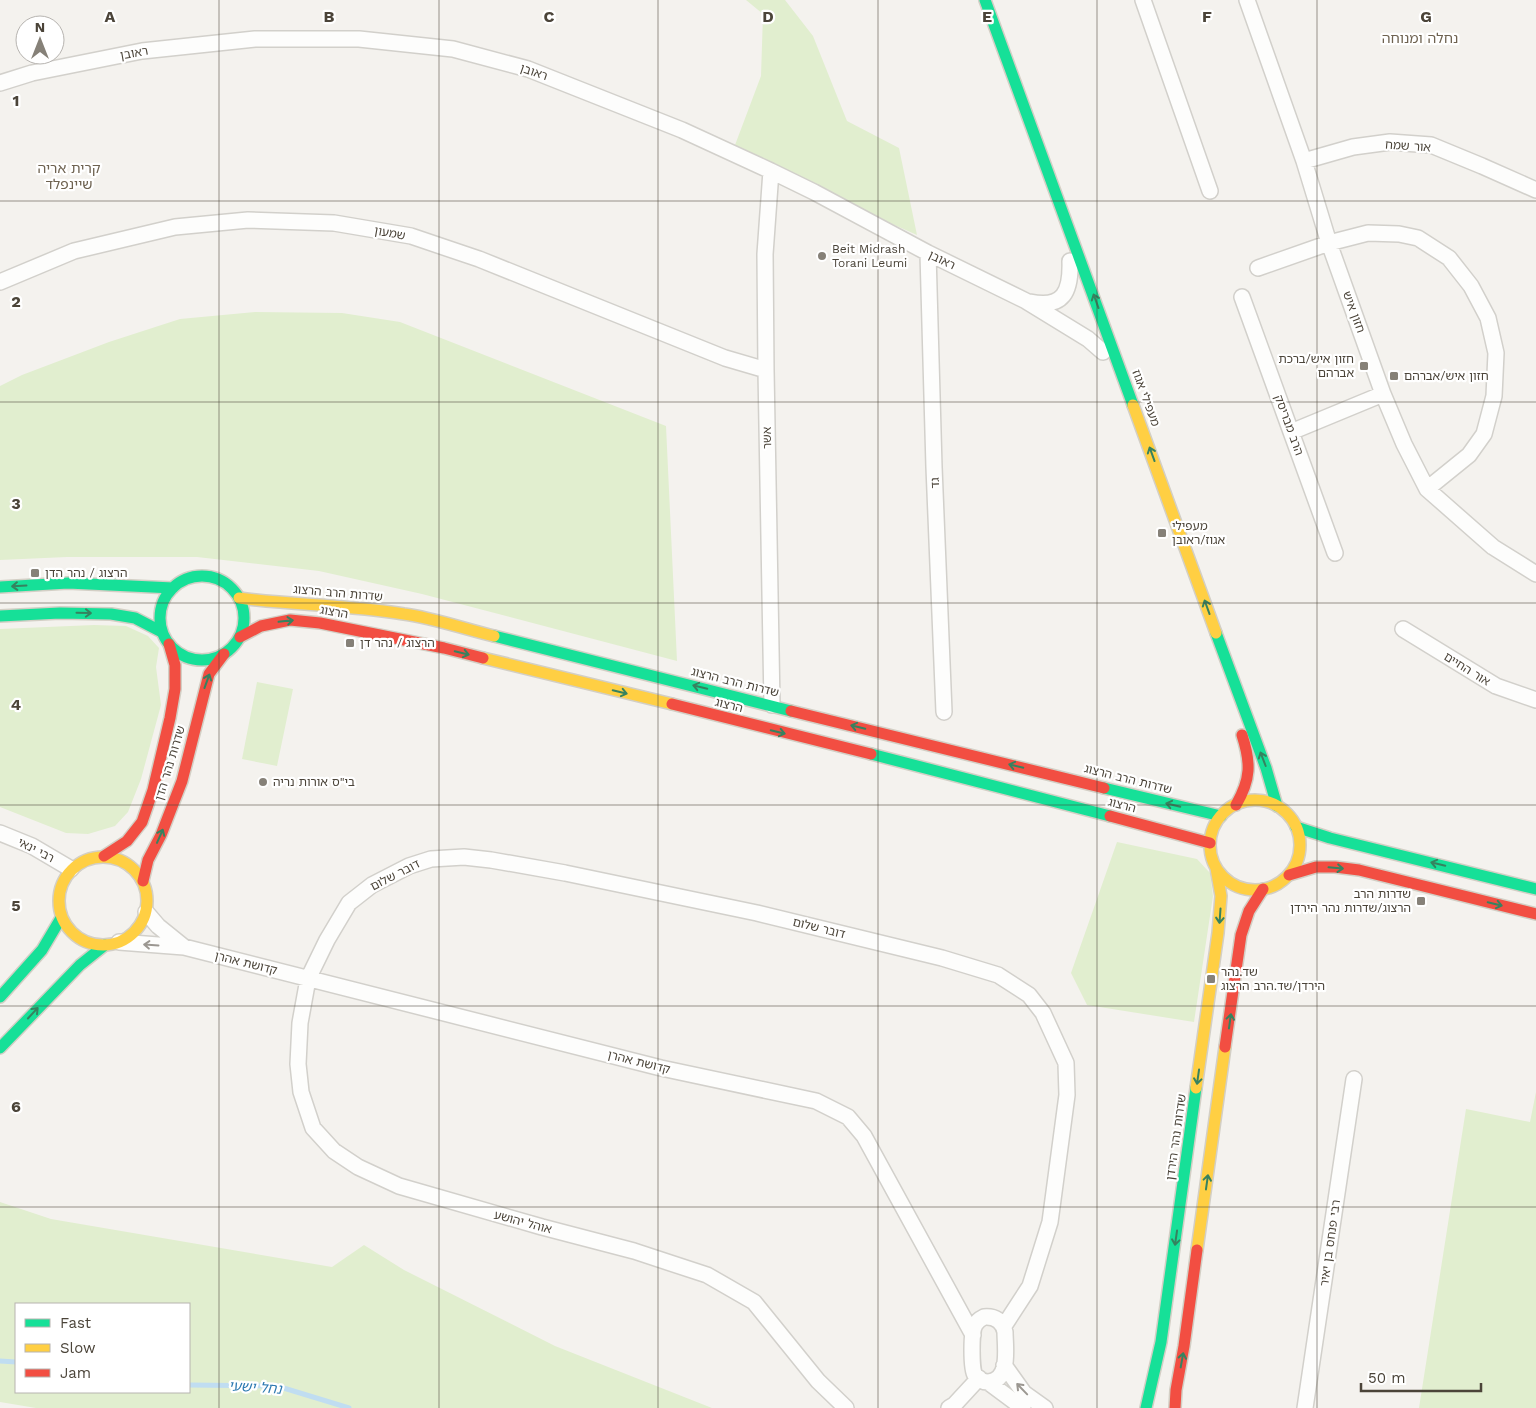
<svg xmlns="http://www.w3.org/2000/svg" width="1536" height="1408" font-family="'Work Sans','Noto Sans Hebrew',sans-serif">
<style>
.green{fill:#e1eecf;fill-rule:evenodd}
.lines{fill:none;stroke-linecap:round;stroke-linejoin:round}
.stream{stroke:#c0ddf1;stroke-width:5}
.street-casing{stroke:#d2d0cb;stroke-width:18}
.fast-casing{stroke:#d3cfc5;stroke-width:14}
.slow-casing{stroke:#d3cfc5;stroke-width:14}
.jam-casing{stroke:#d3cfc5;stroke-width:14}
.street{stroke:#fdfdfc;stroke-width:15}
.fast{stroke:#16e098;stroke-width:11}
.slow{stroke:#ffcf43;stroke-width:11}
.jam{stroke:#f24e42;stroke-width:11}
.oneway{stroke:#36825f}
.oneway2{stroke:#9b9791}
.grid{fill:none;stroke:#4b4439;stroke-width:1;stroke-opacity:0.55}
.poi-dot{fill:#868178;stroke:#fff;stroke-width:2}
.labels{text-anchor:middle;stroke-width:4.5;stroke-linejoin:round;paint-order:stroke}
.street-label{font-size:12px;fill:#4b4439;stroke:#fff}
.poi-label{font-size:12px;fill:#4b4439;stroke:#fff;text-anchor:start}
.neighbourhood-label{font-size:14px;fill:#6e6250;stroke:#fff}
.water-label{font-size:14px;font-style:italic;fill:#2e7ab2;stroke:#fff}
.grid-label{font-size:16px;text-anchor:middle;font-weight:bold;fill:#4b4439;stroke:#fff;stroke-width:4.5;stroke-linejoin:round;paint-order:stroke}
</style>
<rect width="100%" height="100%" fill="#f4f2ee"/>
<path class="green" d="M746,0H785L813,36L847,121L899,148L917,235L732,153L761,76L763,14Z
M255,312L342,313L400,322L666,426L677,661L422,594L319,571L197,557H67L0,560V386L22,375L109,342L180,319Z
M94,625L126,626L148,636L159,648L156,667L161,705L141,779L128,812L115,826L88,834L66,833L0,807V629Z
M257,682L293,689L277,766L242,759Z
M1117,842L1197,859L1210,873L1213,896L1194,1022L1087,1005L1071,973Z
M1536,1092V1408H1419L1466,1109L1530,1122Z
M0,1202L51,1219L332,1267L364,1245L404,1270L555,1346L712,1408H36L0,1402ZM16,1304H189V1392H16Z"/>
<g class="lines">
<path class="stream" d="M0,1361L16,1362
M189,1385L277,1386L349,1408"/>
<defs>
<path id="street" d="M1143,0L1210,191
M1247,0L1304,161L1329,243L1383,394L1404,444L1427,489L1493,547L1536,574
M0,83L32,73L142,51L255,39H359L453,49L528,69L682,130L771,171L814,192L928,253L1026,301L1088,339L1103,352
M1304,161L1353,147L1390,142L1431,145L1482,166L1536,190
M771,171L765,254L766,370L772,705
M928,253L934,467L944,712
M1258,268L1329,243L1368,233L1399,234L1418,238L1449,258L1471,286L1488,318L1496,353L1494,396L1484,434L1469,455L1427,489
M0,282L74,251L175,227L248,220L334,223L411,236L479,259L725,358L766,370
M1242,297L1335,553
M1030,302C1064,309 1071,291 1070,261
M1291,432L1383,394
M1403,629L1496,686L1536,700
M0,833L32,846L71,869
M146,912L158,926L184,947
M119,942L184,947L661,1068L816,1101L848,1117L864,1136L973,1335
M984,1317C995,1316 1003,1321 1005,1332C1005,1347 1011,1381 988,1382C983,1382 978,1379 975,1375C971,1369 971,1331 975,1325C977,1321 980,1319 984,1317Z
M1004,1365L1024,1393L1045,1408
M988,1382L1023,1408
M846,1408L818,1381L754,1302L707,1275L634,1251L542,1227L399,1186L358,1167L334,1151L313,1128L301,1092L298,1064L300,1023L308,979L327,940L349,903L372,885L409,866L431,859L464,857L491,860L565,873L757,913L942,958L998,975L1029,995L1043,1013L1066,1063L1067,1095L1050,1222L1030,1286L1004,1326
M949,1408L954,1405L979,1378
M1305,1408L1354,1079"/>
<path id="fast" d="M985,0L1133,405
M160 618a42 42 0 1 1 84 0a42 42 0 1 1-84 0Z
M0,587L68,583L173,588
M0,616L60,613L111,614L135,618L162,632
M1216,633L1266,768L1277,806
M494,636L791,711
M871,754L1110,816
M1104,788L1221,816
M1296,827L1330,838L1536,889
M0,997L42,950L61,918
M0,1048L80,965L105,945
M1146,1408L1161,1342L1196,1088"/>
<path id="slow" d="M1133,405L1216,633
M239,598C294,605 349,605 404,614C434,618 464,629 494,636
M483,658L672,704
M1210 845a45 45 0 1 1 90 0a45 45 0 1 1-90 0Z
M59 901a44 44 0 1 1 88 0a44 44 0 1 1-88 0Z
M1196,1088L1218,933L1221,896L1216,868
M1197,1250L1225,1047"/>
<path id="jam" d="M240,637L261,626L290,620L320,623L444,648L483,658
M672,704L871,754
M791,711L1104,788
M1236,805C1251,779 1251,763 1242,735
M1110,816L1210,843
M104,856L127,841L142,822L153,790L170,718L175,689V665L169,644
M1289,875L1316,867H1335L1359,870L1536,914
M143,881L148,860L161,835L182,781L209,674L224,654
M1225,1047L1241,935L1249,911L1263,889
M1175,1408L1176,1390L1184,1346L1197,1250"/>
</defs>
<use href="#street" class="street-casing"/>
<use href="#fast" class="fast-casing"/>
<use href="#slow" class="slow-casing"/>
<use href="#jam" class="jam-casing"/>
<use href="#street" class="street"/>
<use href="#fast" class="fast"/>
<use href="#slow" class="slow"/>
<use href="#jam" class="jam"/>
</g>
<defs><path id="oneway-shaft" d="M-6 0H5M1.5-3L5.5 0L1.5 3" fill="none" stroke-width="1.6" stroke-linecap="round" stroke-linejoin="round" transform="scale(1.25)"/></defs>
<g class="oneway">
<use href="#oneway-shaft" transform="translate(1096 301) rotate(-110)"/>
<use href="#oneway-shaft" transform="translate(1152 454) rotate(-110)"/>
<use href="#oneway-shaft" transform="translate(19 586) rotate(177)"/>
<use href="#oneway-shaft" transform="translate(1207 607) rotate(-110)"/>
<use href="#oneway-shaft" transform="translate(84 613) rotate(1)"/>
<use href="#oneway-shaft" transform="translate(286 621) rotate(-6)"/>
<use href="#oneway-shaft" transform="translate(462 653) rotate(14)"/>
<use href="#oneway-shaft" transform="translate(207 681) rotate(-70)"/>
<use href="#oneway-shaft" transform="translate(700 687) rotate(-166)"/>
<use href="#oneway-shaft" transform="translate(620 692) rotate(14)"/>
<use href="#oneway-shaft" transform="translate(858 727) rotate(-166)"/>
<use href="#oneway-shaft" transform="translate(778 732) rotate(14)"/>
<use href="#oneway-shaft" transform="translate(1263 759) rotate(-111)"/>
<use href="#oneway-shaft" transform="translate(1016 766) rotate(-166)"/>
<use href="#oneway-shaft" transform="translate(1173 805) rotate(-166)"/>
<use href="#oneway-shaft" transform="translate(160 836) rotate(-66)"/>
<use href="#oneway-shaft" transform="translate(1438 864) rotate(-166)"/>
<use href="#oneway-shaft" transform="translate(1336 868) rotate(5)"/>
<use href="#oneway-shaft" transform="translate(1495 904) rotate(14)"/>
<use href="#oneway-shaft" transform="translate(1220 916) rotate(94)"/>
<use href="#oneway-shaft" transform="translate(33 1013) rotate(-47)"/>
<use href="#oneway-shaft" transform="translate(1230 1021) rotate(-82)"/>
<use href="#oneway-shaft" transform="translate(1198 1077) rotate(98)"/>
<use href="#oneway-shaft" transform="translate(1207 1182) rotate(-82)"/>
<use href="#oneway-shaft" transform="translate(1176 1238) rotate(98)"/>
<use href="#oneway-shaft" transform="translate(1182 1360) rotate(-80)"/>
</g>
<g class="oneway2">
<use href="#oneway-shaft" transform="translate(151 945) rotate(-176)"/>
<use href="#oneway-shaft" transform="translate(1022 1389) rotate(-134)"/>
</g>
<path class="grid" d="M219,0V1408M439,0V1408M658,0V1408M878,0V1408M1097,0V1408M1317,0V1408M0,201H1536M0,402H1536M0,603H1536M0,805H1536M0,1006H1536M0,1207H1536"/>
<g class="poi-dot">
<circle cx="822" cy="256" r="5"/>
<rect x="1359" y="361" width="10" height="10" rx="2.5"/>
<rect x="1389" y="371" width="10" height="10" rx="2.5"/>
<rect x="1157" y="528" width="10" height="10" rx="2.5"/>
<rect x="30" y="568" width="10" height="10" rx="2.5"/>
<rect x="345" y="638" width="10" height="10" rx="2.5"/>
<circle cx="263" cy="782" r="5"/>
<rect x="1416" y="896" width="10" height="10" rx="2.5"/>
<rect x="1206" y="974" width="10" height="10" rx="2.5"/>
</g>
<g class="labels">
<g class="street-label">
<text transform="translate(134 53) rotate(-10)" y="4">ראובן</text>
<text transform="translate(534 72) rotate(19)" y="4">ראובן</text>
<text transform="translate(1408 146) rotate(4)" y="4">אור שמח</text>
<text transform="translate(390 233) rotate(10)" y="4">שמעון</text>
<text transform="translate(942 260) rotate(26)" y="4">ראובן</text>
<text transform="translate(1354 312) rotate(70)" y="4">חזון איש</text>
<text transform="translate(1146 398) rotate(70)" y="4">מעפילי אגוז</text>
<text transform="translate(1289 425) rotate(70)" y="4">הרב מבריסק</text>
<text transform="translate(767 438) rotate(-91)" y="4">אשר</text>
<text transform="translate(935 483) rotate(-93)" y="4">גד</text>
<text transform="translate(338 593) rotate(5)" y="4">שדרות הרב הרצוג</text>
<text transform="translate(334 612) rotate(10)" y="4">הרצוג</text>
<text transform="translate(1467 669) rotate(32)" y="4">אור החיים</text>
<text transform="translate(735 682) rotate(14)" y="4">שדרות הרב הרצוג</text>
<text transform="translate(729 705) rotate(14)" y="4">הרצוג</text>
<text transform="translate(170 763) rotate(-73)" y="4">שדרות נהר הדן</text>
<text transform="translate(1128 779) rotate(14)" y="4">שדרות הרב הרצוג</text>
<text transform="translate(1122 805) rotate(15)" y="4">הרצוג</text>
<text transform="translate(36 850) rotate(27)" y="4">רבי ינאי</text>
<text transform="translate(395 875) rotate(-27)" y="4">דובר שלום</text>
<text transform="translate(819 928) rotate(14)" y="4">דובר שלום</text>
<text transform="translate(246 963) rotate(14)" y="4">קדושת אהרן</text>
<text transform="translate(639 1062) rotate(14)" y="4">קדושת אהרן</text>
<text transform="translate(1176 1137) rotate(-82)" y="4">שדרות נהר הירדן</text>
<text transform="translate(523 1222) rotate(15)" y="4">אוהל יהושע</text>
<text transform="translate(1330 1243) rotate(-82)" y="4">רבי פנחס בן יאיר</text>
</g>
<g class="poi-label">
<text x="832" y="253">Beit Midrash<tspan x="832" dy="14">Torani Leumi</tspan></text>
<text x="1354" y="363" text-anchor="end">חזון איש/ברכת<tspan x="1354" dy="14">אברהם</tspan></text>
<text x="1404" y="380">חזון איש/אברהם</text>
<text x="1172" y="530">מעפילי<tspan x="1172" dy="14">אגוז/ראובן</tspan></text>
<text x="45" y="577">הרצוג / נהר הדן</text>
<text x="360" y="647">הרצוג / נהר דן</text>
<text x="273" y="786">בי"ס אורות נריה</text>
<text x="1411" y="898" text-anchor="end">שדרות הרב<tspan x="1411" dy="14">הרצוג/שדרות נהר הירדן</tspan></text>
<text x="1221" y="976">שד.נהר<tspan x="1221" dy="14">הירדן/שד.הרב הרצוג</tspan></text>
</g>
<g class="neighbourhood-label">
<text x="1420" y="43">נחלה ומנוחה</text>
<text x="69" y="173">קרית אריה<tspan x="69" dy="16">שיינפלד</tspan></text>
</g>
<g class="water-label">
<text transform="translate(255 1387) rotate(4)" y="5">נחל ישעי</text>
</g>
</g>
<g class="grid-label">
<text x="110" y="22">A</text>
<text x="329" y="22">B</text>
<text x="549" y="22">C</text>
<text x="768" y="22">D</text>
<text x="987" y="22">E</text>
<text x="1207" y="22">F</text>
<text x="1426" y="22">G</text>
<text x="16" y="106">1</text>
<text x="16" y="307">2</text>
<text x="16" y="509">3</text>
<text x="16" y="710">4</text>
<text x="16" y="911">5</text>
<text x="16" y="1112">6</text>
</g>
<rect x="15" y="1303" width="175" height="90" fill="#ffffff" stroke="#b7b4b0"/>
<rect x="25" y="1319" width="25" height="8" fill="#16e098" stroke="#b7b4b0"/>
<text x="60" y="1328" font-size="15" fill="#4b4439">Fast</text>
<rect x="25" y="1344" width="25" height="8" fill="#ffcf43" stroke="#b7b4b0"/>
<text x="60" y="1353" font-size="15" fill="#4b4439">Slow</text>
<rect x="25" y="1369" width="25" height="8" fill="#f24e42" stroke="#b7b4b0"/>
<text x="60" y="1378" font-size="15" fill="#4b4439">Jam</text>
<g transform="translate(40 40)"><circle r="24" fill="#ffffff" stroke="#b7b4b0"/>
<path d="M0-4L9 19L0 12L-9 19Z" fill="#868178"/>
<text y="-8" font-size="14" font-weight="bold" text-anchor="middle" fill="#4b4439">N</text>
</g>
<path d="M1361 1383v8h120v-8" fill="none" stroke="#4b4439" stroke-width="2.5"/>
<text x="1368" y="1383" font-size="15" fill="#4b4439" stroke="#ffffff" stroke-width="4" paint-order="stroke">50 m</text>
</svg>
